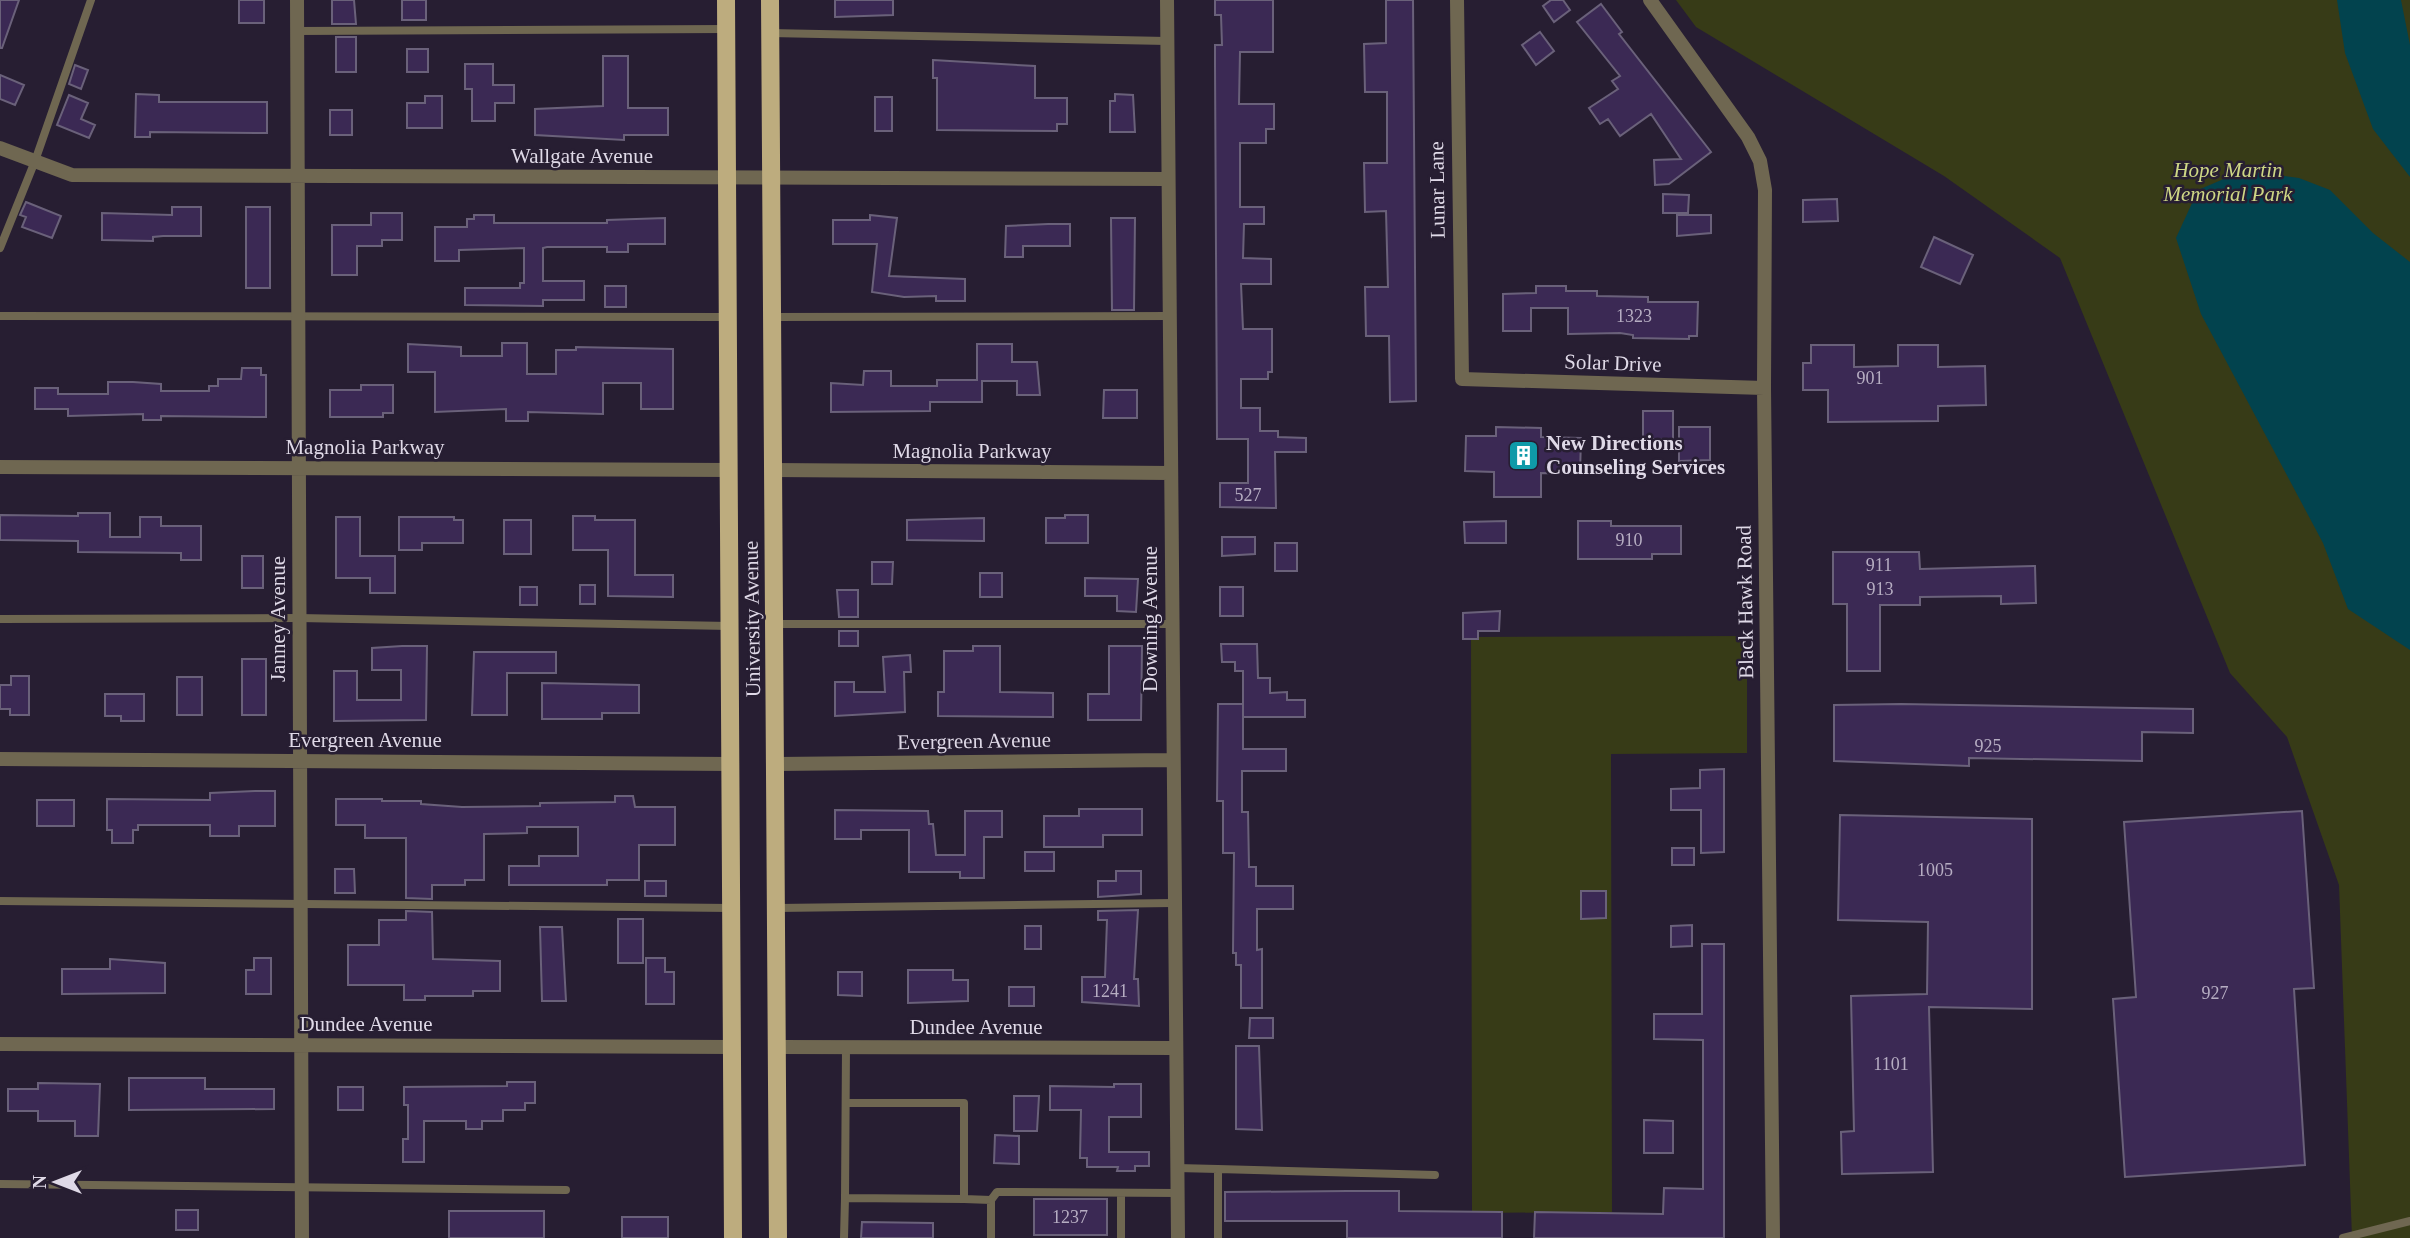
<svg xmlns="http://www.w3.org/2000/svg" width="2410" height="1238" font-family="Georgia,serif">
<style>
.green{fill:#373b17}
.water{fill:#02434e}
.building{fill:#3b2954;stroke:#6a617a;stroke-width:2}
.lines{fill:none;stroke-linecap:round;stroke-linejoin:round}
.lane{stroke:#6f6751;stroke-width:8}
.street{stroke:#6f6751;stroke-width:14}
.primary{stroke:#bdac7e;stroke-width:18}
.labels{text-anchor:middle;stroke-width:5;stroke-linejoin:round;paint-order:stroke}
.number-label{font-size:18px;fill:#b6adc2}
.street-label{font-size:21px;fill:#dfd9e7;stroke:#271e32}
.park-label{font-size:21px;font-style:italic;fill:#ced785;stroke:#271e32}
.poi-label{font-size:21px;font-weight:bold;fill:#dfd9e7;stroke:#271e32;text-anchor:start}
</style>
<rect width="100%" height="100%" fill="#271e32"/>
<path class="green" d="M1676,0H2410V1238H2352L2339,885L2287,737L2230,673L2060,258L1944,176L1696,27Z
M1747,636V753L1611,754L1612,1212L1472,1213L1471,637Z"/>
<path class="water" d="M2337,0H2401L2410,45V177L2373,129L2345,53Z
M2253,172L2299,178L2330,190L2373,233L2410,262V650L2348,609L2323,543L2201,314L2176,238L2198,190L2226,178Z"/>
<path class="building" d="M0,0H19L2,48H0Z
M239,0H264V23H239Z
M332,0H354L356,24H332Z
M402,0H426V20H402Z
M835,0H893V15L835,17Z
M1215,0H1273V52H1240L1239,104H1274V129H1266V143H1240V207H1264V224H1244L1243,258L1271,259V284H1241L1243,329H1272V372H1268V379H1241V408H1260V431H1278V437L1306,438V452H1275L1276,508L1220,507V483H1248V439H1217L1215,64V45H1222L1221,15H1215Z
M1386,0H1413L1416,401L1390,402L1389,336H1366L1365,287H1388L1386,211L1365,212L1364,163H1387V92H1365L1364,44L1386,43Z
M1551,0H1563L1570,10L1554,22L1543,6Z
M1601,4L1622,32L1619,34L1711,152L1669,184L1655,185L1654,160L1681,159L1651,114L1620,136L1608,119L1600,124L1589,108L1618,89L1612,81L1620,76L1577,22Z
M1540,32L1554,51L1536,65L1522,45Z
M336,37H356V72H336Z
M407,49H428V72H407Z
M603,56H628V108H668V135H624V140L535,135V109L603,106Z
M933,60L1035,66V98H1067V124H1057V131L937,130V78H933Z
M465,64H493V85H514V103H495V121H472V89H465Z
M75,65L88,70L81,89L69,84Z
M0,75L24,85L15,105L0,99Z
M136,94L159,95V102H267V133L150,132V137H135Z
M1115,94L1133,95L1135,132H1110V101H1115Z
M69,95L88,103L81,119L95,125L89,138L57,125Z
M425,96H442V128H407V103H425Z
M875,97H892V131H875Z
M330,110H352V135H330Z
M1663,194L1689,195L1688,213H1663Z
M1837,199L1838,221L1803,222V200Z
M26,202L61,216L52,238L22,227L26,217L20,215Z
M172,207H201V236H163L153,237V241L102,240V213L172,215Z
M246,207H270V288H246Z
M371,213H402V240H382V246H357V275H332V225H371Z
M474,215H494V223H607V220L665,218V244H628V252H607V247H547L543,248V281H584V300H543V306L465,305V288H520V283H524V248L459,250V261H435V227H467V219H474Z
M870,215L897,218L889,276L965,279V301H936V296L904,297L872,292L877,244H833V220H870Z
M1677,215H1711V233L1677,236Z
M1111,218H1135L1134,310H1112Z
M1048,224H1070V246H1023V257H1005L1006,226Z
M1934,237L1973,255L1960,284L1921,267Z
M605,286H626V307H605Z
M1536,286H1566V291H1597V296L1648,297V302H1698L1697,336H1689V339L1633,338V335L1620,333L1568,334V308H1531V331H1503V294L1536,293Z
M502,343H527V374H556V350H576V347L673,349V409H641V383H603V414L528,412V421H506V409L435,412V372H408V344L461,347V356H502Z
M977,344H1012V362H1037L1040,395H1017V381H982V402H930V411L831,412V383L863,385L864,371H891V386H937V380H977Z
M1811,345H1854V367L1898,366V345H1938V367L1985,366L1986,405L1938,406V421L1828,422V390H1803V363H1811Z
M242,368H261V375H266V417L161,416V420H143V414L68,416V409H35V388H58V394H108V382H133L161,384V391H209V386H218V379H241Z
M361,385H393V413H383V417H330V390H361Z
M1104,390H1137V418H1103Z
M1643,411H1673V439H1643Z
M1496,427L1541,428V437L1581,438L1580,474L1541,473V497H1494V472L1465,471L1466,436H1496Z
M1679,427H1710V460L1679,461Z
M78,513H110V537H140V517H161V526H201V560H181V553L78,552V541L0,540V515L78,516Z
M1065,515H1088V543H1046V518H1065Z
M573,516H595V520H635V575H673V597L608,596V550H573Z
M336,517H360V556H395V593H370V578H336Z
M399,517H454V520H463V543H422V550H399Z
M984,518V541L907,540V520Z
M504,520H531V554H504Z
M1506,521V543H1465L1464,522Z
M1578,521H1611V526H1681V554H1652V559H1578Z
M1222,537H1255V554L1222,556Z
M1275,543H1297V571H1275Z
M1833,552H1919L1920,569L2035,566L2036,603L2001,604V596L1920,597V605H1880V671H1847V604H1833Z
M242,556H263V588H242Z
M872,562H893L892,584H872Z
M980,573H1002V597H980Z
M1085,578L1138,579L1136,612L1117,611V596H1085Z
M580,585H595V604H580Z
M520,587H537V605H520Z
M1220,587H1243V616H1220Z
M837,590H858V617H839Z
M1500,611L1499,631H1478V639H1463V613Z
M839,631H858V646H839Z
M1221,644H1257L1258,678H1270V693L1287,692V700H1305V717H1243V671H1235V662H1222Z
M402,646H427L426,720L334,721V671H357V700H401V670H372V648Z
M973,646H1000V692L1053,693V717L938,716V692H944V651H973Z
M1109,646H1142L1141,720H1088V694H1109Z
M474,652H556V673H507V715H472Z
M910,655L911,672H904L905,712L835,716V682H854V692H885L883,657Z
M242,659H266V715H242Z
M11,676H29V715H10V709H0V685H11Z
M177,677H202V715H177Z
M542,683L639,685V713H602V719H542Z
M105,694H144V721H121V716H105Z
M1218,704H1243V749H1286V771H1242V812H1248L1249,867H1256V886H1293V909H1257V950L1262,949V1008H1241V965H1236V953H1233L1234,853H1223V801H1217Z
M1901,704L2193,709V733L2142,732V761L1969,758V766L1834,761V705Z
M1724,769V852L1701,853V810H1671V789L1700,788V770Z
M255,791H275V826H239V836H210V825H138V830H133V843H112V830H107V799L210,800V793Z
M615,796H633L635,807H675V845H639V880H607V885H509V866H539V856H578V827H527V833L484,834V880H465V885H432V899L406,898V838H365V825H336V799H382V801H421V804L462,807L540,806V803L615,802Z
M37,800H74V826H37Z
M1079,809H1142V835H1103V847H1044V816H1079Z
M835,810L928,811L929,824H933L936,855H965V811H1002V837H984V878H960V872H909V830H861V839H835Z
M2302,811L2314,988L2294,989L2305,1165L2125,1177L2113,999L2136,997L2124,822Z
M1840,815L2032,819V1009L1929,1007L1933,1172L1842,1174L1841,1132L1854,1131L1851,996L1927,994L1928,922L1838,920Z
M1672,848H1694V865H1672Z
M1025,852H1054V871H1025Z
M335,869H354L355,893H335Z
M1116,871H1141V894L1098,897V881H1116Z
M645,881H666V896H645Z
M1581,891H1606V918L1581,919Z
M1138,910L1134,979H1138L1139,1006L1082,1002V977H1105L1107,920H1098V911Z
M406,911L432,912L433,959L500,961V991H473V996H425V1000H404V985H348V945H379V920H406Z
M618,919H643V963H618Z
M1692,925V946L1671,947V926Z
M1025,926H1041V949H1025Z
M540,927H562L566,1001H542Z
M1702,944H1724V1238H1534L1535,1212L1663,1214L1664,1188L1703,1189V1040L1654,1039V1014H1702Z
M254,958H271V994H246V970H254Z
M646,958H665V972H674V1004H646Z
M110,959L165,963V993L62,994V969H110Z
M908,970H953V980H968V1001L908,1003Z
M838,972H862V996L838,995Z
M1009,987H1034V1006H1009Z
M1250,1018H1273V1038H1249Z
M1236,1046H1259L1262,1130L1236,1129Z
M129,1078H205V1089H274V1109L129,1110Z
M507,1082H535V1103H525V1110H503V1121H482V1129H466V1121H424V1162H403V1139H408V1105H404V1087L507,1086Z
M38,1083L100,1084L98,1136H75V1121H38V1111H8V1089H38Z
M1114,1084H1141V1117H1109V1152H1149V1166H1135V1171H1117L1118,1167H1087V1158H1080L1081,1110H1050V1086L1114,1087Z
M338,1087H363V1110H338Z
M1014,1096H1039L1037,1131H1014Z
M1644,1120L1673,1121V1153H1644Z
M995,1135L1019,1136V1164L994,1163Z
M1348,1191H1399V1211L1502,1212V1238H1347V1221H1225V1192Z
M1034,1199H1107V1235H1034Z
M176,1210H198V1230H176Z
M449,1211H544V1238H449Z
M622,1217H668V1238H622Z
M862,1222L933,1223V1238H861Z"/>
<g class="lines">
<path class="lane" d="M297,31L726,29
M770,33L1167,41
M0,248L35,161L91,0
M0,316L728,317
M771,317L1169,316
M0,619L299,618L730,626
M775,624H1171
M0,901L731,908
M777,908L1173,903
M846,1103H964V1199L845,1198L846,1047
M1177,1168L1218,1169V1238
M1218,1169L1435,1175
M0,1184L566,1190
M1121,1193V1238
M964,1199L991,1200
M844,1238L845,1198
M991,1238V1200L997,1192L1177,1193
M2343,1238L2410,1221"/>
<path class="street" d="M297,0L302,1238
M1167,0L1178,1238
M1457,0L1462,379L1764,388
M1650,0L1748,137L1760,161L1765,190L1764,388L1773,1238
M0,148L72,175L1168,179
M0,467L729,470
M773,470L1170,473
M0,759L731,764
M777,764L1172,760
M0,1044L732,1047
M776,1047L1175,1048"/>
<path class="primary" d="M726,0L733,1238
M770,0L778,1238"/>
</g>
<defs>
<symbol id="building-square" viewBox="-11 -11 22 22"><rect x="-9" y="-9" width="18" height="18" rx="4" fill="#0f9aa8" stroke="#271e32"/><path d="M-4-6H4V6H1V3H-1V6H-4ZM-2.5-4.3h1.7v1.8h-1.7ZM.8-4.3h1.7v1.8H.8ZM-2.5-1h1.7V.8h-1.7ZM.8-1h1.7V.8H.8Z" fill="#fff"/></symbol>
</defs>
<g fill-rule="evenodd">
<use href="#building-square" x="1506" y="438" width="35" height="35"/>
</g>
<g class="labels">
<g class="number-label">
<text x="1634" y="322">1323</text>
<text x="1870" y="384">901</text>
<text x="1248" y="501">527</text>
<text x="1629" y="546">910</text>
<text x="1879" y="571">911</text>
<text x="1880" y="595">913</text>
<text x="1988" y="752">925</text>
<text x="1935" y="876">1005</text>
<text x="1110" y="997">1241</text>
<text x="2215" y="999">927</text>
<text x="1891" y="1070">1101</text>
<text x="1070" y="1223">1237</text>
</g>
<g class="street-label">
<text x="582" y="163">Wallgate Avenue</text>
<text transform="translate(1437 190) rotate(-91)" y="7">Lunar Lane</text>
<text transform="translate(1613 363) rotate(2)" y="7">Solar Drive</text>
<text x="365" y="454">Magnolia Parkway</text>
<text x="972" y="458">Magnolia Parkway</text>
<text transform="translate(1745 602) rotate(-91)" y="7">Black Hawk Road</text>
<text transform="translate(278 619) rotate(-90)" y="7">Janney Avenue</text>
<text transform="translate(752 619) rotate(-91)" y="7">University Avenue</text>
<text transform="translate(1150 619) rotate(-90)" y="7">Downing Avenue</text>
<text x="365" y="747">Evergreen Avenue</text>
<text transform="translate(974 741) rotate(-1)" y="7">Evergreen Avenue</text>
<text x="366" y="1031">Dundee Avenue</text>
<text x="976" y="1034">Dundee Avenue</text>
</g>
<g class="park-label">
<text x="2228" y="177">Hope Martin<tspan x="2228" dy="24">Memorial Park</tspan></text>
</g>
<g class="poi-label">
<text x="1546" y="450">New Directions<tspan x="1546" dy="24">Counseling Services</tspan></text>
</g>
</g>
<g transform="translate(56 1182) rotate(270)" stroke="#271e32" stroke-width="5" paint-order="stroke">
<path d="M0-5L12 26L0 18L-12 26Z" fill="#dfd9e7"/>
<text y="-10" font-size="19" font-weight="bold" text-anchor="middle" fill="#dfd9e7">N</text>
</g>
</svg>
